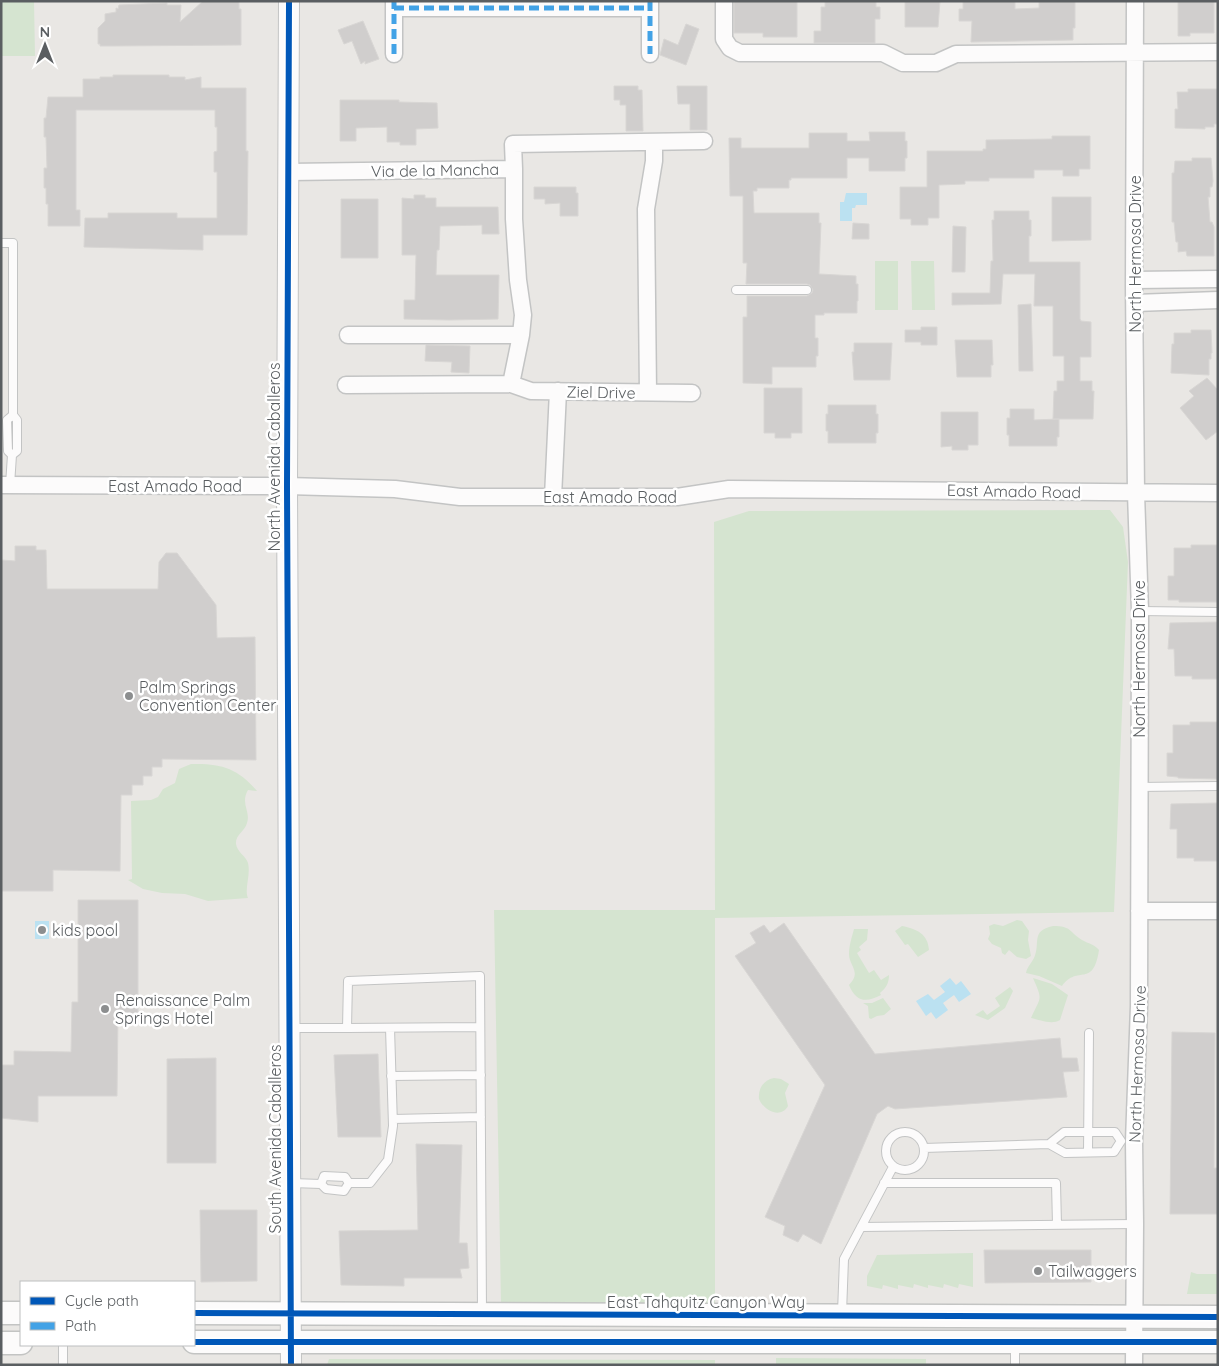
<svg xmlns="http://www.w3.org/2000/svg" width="1219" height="1366" font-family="Quicksand,sans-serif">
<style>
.green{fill:#d5e4d0}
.water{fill:#bbe1f1}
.building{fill:#d0cecd;stroke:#d8d6d4}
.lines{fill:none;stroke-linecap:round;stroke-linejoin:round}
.service-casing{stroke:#c3c4c4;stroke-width:10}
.minor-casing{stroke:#c3c4c4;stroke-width:19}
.tertiary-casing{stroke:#c3c4c4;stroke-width:22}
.secondary-casing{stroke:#c3c4c3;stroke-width:25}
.service{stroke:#fcfbfb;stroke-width:8}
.minor{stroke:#fcfbfb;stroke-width:16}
.tertiary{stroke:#fcfbfb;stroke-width:20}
.secondary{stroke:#fcfbfb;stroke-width:22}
.quiet{stroke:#42a2e6;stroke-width:5;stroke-dasharray:10 5;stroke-linecap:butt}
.cycleway-casing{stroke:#fff;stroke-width:9}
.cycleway{stroke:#0057b8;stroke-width:6}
.poi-dot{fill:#8c8e8f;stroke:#fff;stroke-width:2}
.labels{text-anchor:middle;stroke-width:5;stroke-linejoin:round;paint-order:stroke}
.street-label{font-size:16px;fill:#5a5e61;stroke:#fff}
.poi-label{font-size:16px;fill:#5a5e61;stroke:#fff;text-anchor:start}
</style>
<rect width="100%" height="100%" fill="#e9e7e4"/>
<path class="green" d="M1,1H34L35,56H1Z
M875,261H898V310H875Z
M911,261H934L935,310H912Z
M1110,510L1123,527L1128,562L1114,912L715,918V1307L501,1304L494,910H715L714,522L749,511Z
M191,764C220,763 238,768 257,791L248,790C240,804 251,811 247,823C245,831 235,835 236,844C237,852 246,856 248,863C251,875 244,889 248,898L208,901L185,894L162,893L143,889L128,880L132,879L131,801L151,800L158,797L163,789L175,783L179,769Z
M1017,920L1022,921L1029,931L1028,940L1031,956L1026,959L1017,957L1009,950L1005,955L1002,953L1001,948L992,944L988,939L990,934L989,926L994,924L1003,926Z
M902,926C917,929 928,934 929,950L918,957L908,944L905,945L895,931Z
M1053,926C1072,926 1069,932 1082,940C1089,944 1094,944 1099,950C1093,989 1078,964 1062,986L1039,976L1026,973C1027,967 1031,964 1034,958C1041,943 1030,931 1053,926Z
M854,929H868L867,940L859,947L861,950L857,953L869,973L874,970L881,980L889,975C889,983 886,988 880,993L881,995C866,1003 856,1002 849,985C862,972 849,966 849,954C849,945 852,937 854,929Z
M1033,978L1052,984L1068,995L1060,1020C1052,1025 1040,1020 1031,1018C1041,996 1043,1001 1033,978Z
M1010,987L1013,991L1005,1008L988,1020L975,1015L983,1010L987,1015L1000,1006L995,998Z
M883,998L891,1009L884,1015L877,1016L871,1019L869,1018L868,1006L863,1003H872Z
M774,1078L781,1079L789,1084L785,1093L788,1106C781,1119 764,1111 759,1099C758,1089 763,1080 774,1078Z
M973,1253V1287L959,1284L958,1288L944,1284L943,1288L928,1285V1288L914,1284L913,1288L898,1285V1289L883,1285L882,1289L867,1286V1276L877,1255Z
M1191,1272L1197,1274H1218V1294H1187Z
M776,1358L926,1359V1365H776Z
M329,1359L715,1360V1365H327Z"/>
<path class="water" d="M846,193H867V205H856L855,208H852V221H840V202H844Z
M35,921H49V939H35Z
M950,978L956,985L961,981L971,994L959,1002L954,995L943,1003L948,1010L936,1019L931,1012L926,1016L916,1001L928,994L934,1000L945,992L940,986Z"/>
<path class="building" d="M203,1H239V9H241V45L112,46H100V44H98V28L105,21V14L116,12V8L118,9L119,5L167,3V5H181L180,22Z
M734,1H797V37H763V33H734Z
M825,1H876V7H880V19H875V43H814V31H821V7H825Z
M905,1H940L938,27H905Z
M963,1H1015V9L1039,8V1H1075V28H1073V40L971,42L972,21H959V9H963Z
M1178,1H1214V33H1190V36H1178Z
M363,21L379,59L365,64V61L361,64L352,41L344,44L338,30Z
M686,24L699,29L686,65L660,55L664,39L678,45Z
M113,75H169V77H185V80L201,77V88H246V151H248L247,235H203V250L84,247L85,218H108V213H177V218H217V172H214V152L217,151V127H215V110H76V210H80V226H48V204H46V188H44V168H47L46,137H44V118H46L48,97H83V79H100V77H113Z
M614,86H638V90H642L643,131H626V105H620V100H614Z
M677,86H707V130H690V104H678Z
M1188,89H1218V124H1214V127H1205V129L1175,128V109H1178L1177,92H1188Z
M340,100H399V102L437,103L438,128L416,129V145H400V142H387V127L356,128V141H340Z
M869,132H905V141H907V158H905V171H869V158H847V178H791V180H789V188H757V191H753L754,213H819V223H821L819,274L856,276V284H858V301H857V313H824V315H815V338H818V356H816V367H772V384L743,383V317H747V296H807L812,293L813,290L810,285L807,284H746L747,263H743V196H730L729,138H741V148H809V133H847V141H870Z
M1052,136H1090V169H1079V176H1063V170H1034V178H989V181H965V184L939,185V218H928V225H911V219H900V187H927V151H983V149H986V140L1052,139Z
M1192,158H1211L1213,181L1212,187H1210V197H1208L1210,222H1212L1214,227V256H1187L1186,251L1178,252V242H1176L1174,222H1172V173H1174L1175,161H1192Z
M534,187H576V193H578V216H560V203L545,204V199H534Z
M414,195H425V198H436V207H498L499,234H482V225L440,226L439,250H437L436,275H499L498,319L449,320L404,319V300H415L416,255H402V198L414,199Z
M1052,197H1091V240L1052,241Z
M341,199H378V258H341Z
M994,211H1029V220H1031V236H1029V262H1080V319L1081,321L1091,322V357H1080V381H1092V391H1094L1093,419H1053L1054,391H1057V381H1064V356H1053V306H1034L1035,274H1003L1001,304L952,305V293H990L991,261H993L992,220H994Z
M853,223L869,224V239H852Z
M953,226L966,227L965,272H952Z
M1031,304L1033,371H1019L1018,305Z
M921,327H937V345H921V342H905V330H921Z
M1191,330H1211L1212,353H1211V359H1209V375L1171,373L1172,344H1174V333H1191Z
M955,340H992L993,365H991V377H957Z
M854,343H892L890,380H854L852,352H854Z
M426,345L470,346L469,373L451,372L452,362L425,361Z
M1207,378L1218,390V431L1206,440L1180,408L1194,396L1189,391Z
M764,388H802V433H791V438H775V433H764Z
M828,405H876V414H878V433H876V443H828V431H826V414H828Z
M1010,409H1034V420L1059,419V437H1057V446H1009V435H1007V418H1010Z
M941,412H978V445H968V450H952V446L941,447Z
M1191,545H1218V602H1179V600H1168V576H1174V548H1191Z
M15,546H36V550H46L47,589H158L159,562L166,553H177L216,605L217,638L255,637L256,760L162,759V767H152V776H143V785H132V795H121L120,871L53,870V891H1V560L15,561Z
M1218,622V679H1192V676H1175L1174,649H1168L1170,623Z
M1190,722H1218V779L1178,778V777L1167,776V753H1173V725H1190Z
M1218,803V861H1194V858H1177V829H1170L1171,804Z
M78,900H138V1015H118L117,1096H38V1122L1,1118V1065H14V1051L71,1052L72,1002H78Z
M784,923L875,1054L1060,1038L1062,1058H1077L1079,1071L1063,1072L1067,1097L895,1109L888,1106L877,1114L821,1244L803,1234L798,1242L783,1235L785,1226L765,1217L825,1085L735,956L756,943L750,933L764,925L770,933Z
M1172,1032L1215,1033L1214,1168H1218V1214H1170Z
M378,1054L381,1137H338L334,1055Z
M216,1058V1163H167V1059Z
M416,1144L462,1145L459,1243H467L469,1268L460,1269L462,1278H404V1286L341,1285L339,1231L418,1230Z
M200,1210H257V1281L201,1282Z
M984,1250H1091V1282L985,1283Z"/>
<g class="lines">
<defs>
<path id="service" d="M1,243H13V415
M736,290H807
M10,485L12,455L17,451V420L13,415L7,420L8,451L12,455
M1140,611L1218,612
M1139,787L1218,786
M290,1028H347L348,981L480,976L482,1313
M347,1028L480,1027
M391,1076L481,1075
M393,1119L481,1117
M886 1151a19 19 0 1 1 38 0a19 19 0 1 1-38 0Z
M1049,1144L1064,1132H1115L1121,1141
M924,1148L1049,1144L1065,1153L1114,1152L1121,1141
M1088,1152L1089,1033
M292,1183L321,1184L326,1189L344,1191L349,1183L345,1177L324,1176L321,1184
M349,1183H370L388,1160L393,1126L390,1028
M884,1183H1056L1057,1225
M861,1227L1135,1224
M842,1313L844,1259L893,1167
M1015,1344V1365
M63,1365V1345"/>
<path id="minor" d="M650,1V54
M724,1V39L730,48L740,53H883L903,63H936L956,54L1218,52
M394,8H650
M394,54V1
M289,172L514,169L513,144L704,141
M1134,280L1218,279
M1135,303L1218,300
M348,335H521
M511,384L531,391L692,393
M346,385L511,384L521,335L523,315L518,280L514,219V169
M648,392L646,209L654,161V142
M1,485L287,486L395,489L460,497H677L729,489L1218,493
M553,497L558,391
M1139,911H1218
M1134,1365L1135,1224L1134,1141L1139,1006L1140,611L1136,493L1134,287L1135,1"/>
<path id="tertiary" d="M289,1L287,486L291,1365"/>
<path id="secondary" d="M1,1313H21
M194,1313L1218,1317
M194,1342H1218
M1,1343H21"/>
</defs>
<use href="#service" class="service-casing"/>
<use href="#minor" class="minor-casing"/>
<use href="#tertiary" class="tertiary-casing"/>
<use href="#secondary" class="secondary-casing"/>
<use href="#service" class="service"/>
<use href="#minor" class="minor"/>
<use href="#tertiary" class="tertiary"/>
<use href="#secondary" class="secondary"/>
<path class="quiet" d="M650,1V54
M394,8H650
M394,54V1"/>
<defs>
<path id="cycleway" d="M289,1L287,486L291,1365
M194,1313L1218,1317
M194,1342H1218"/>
</defs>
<use href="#cycleway" class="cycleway-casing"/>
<use href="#cycleway" class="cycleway"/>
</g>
<g class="poi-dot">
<circle cx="129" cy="696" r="5"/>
<circle cx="42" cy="930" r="5"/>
<circle cx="105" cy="1009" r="5"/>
<circle cx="1038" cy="1271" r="5"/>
</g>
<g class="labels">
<g class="street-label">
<text transform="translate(435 170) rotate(-1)" y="6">Via de la Mancha</text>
<text transform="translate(1135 254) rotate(-90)" y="6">North Hermosa Drive</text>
<text transform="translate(601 392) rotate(1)" y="6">Ziel Drive</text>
<text transform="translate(274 457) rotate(-90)" y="6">North Avenida Caballeros</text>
<text x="175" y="492">East Amado Road</text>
<text transform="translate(1014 491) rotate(1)" y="6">East Amado Road</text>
<text x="610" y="503">East Amado Road</text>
<text transform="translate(1139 659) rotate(-90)" y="6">North Hermosa Drive</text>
<text transform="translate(1137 1064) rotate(-88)" y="6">North Hermosa Drive</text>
<text transform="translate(275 1139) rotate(-90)" y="6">South Avenida Caballeros</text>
<text x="706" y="1308">East Tahquitz Canyon Way</text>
</g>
<g class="poi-label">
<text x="139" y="693">Palm Springs<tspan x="139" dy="18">Convention Center</tspan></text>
<text x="52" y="936">kids pool</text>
<text x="115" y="1006">Renaissance Palm<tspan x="115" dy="18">Springs Hotel</tspan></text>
<text x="1048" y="1277">Tailwaggers</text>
</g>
</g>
<rect width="1219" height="1366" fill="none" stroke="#5a5e61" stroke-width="5"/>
<rect x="20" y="1281" width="175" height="65" fill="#ffffff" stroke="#bdbfc0"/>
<rect x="30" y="1297" width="25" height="8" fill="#0057b8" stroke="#bdbfc0"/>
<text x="65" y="1306" font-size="15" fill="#5a5e61">Cycle path</text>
<rect x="30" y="1322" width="25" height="8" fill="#42a2e6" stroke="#bdbfc0"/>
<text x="65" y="1331" font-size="15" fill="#5a5e61">Path</text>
<g transform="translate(45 45)" stroke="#ffffff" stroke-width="4" paint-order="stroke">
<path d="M0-4L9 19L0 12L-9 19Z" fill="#5a5e61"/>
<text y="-8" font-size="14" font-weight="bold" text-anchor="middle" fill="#5a5e61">N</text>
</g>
</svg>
